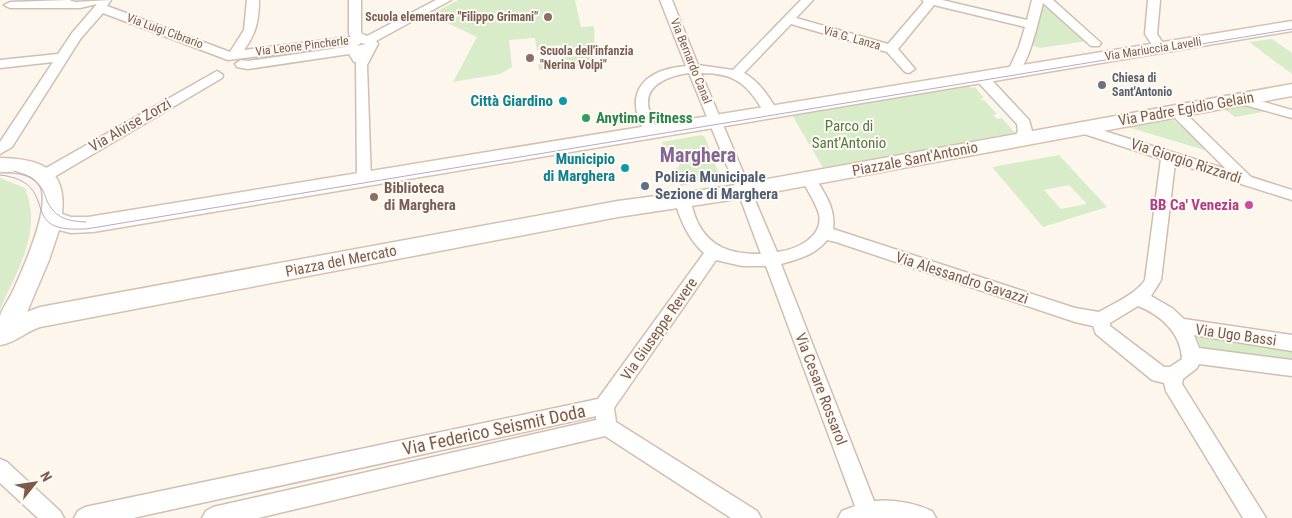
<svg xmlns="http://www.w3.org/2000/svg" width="1292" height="518" font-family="'Roboto Condensed',sans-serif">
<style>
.green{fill:#d8ecc9;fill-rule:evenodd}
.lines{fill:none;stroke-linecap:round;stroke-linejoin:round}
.street-casing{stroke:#d1beb0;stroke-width:3}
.secondary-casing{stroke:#d6c0b0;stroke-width:3}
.street{fill:#fff;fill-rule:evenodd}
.secondary{fill:#fff;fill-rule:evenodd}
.tram{stroke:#b9a8c9;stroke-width:1}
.education-dot{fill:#8d6e63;stroke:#fffaf3;stroke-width:2}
.worship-dot{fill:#6b7280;stroke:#fffaf3;stroke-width:2}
.culture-dot{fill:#0f9aa8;stroke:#fffaf3;stroke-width:2}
.leisure-dot{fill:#2e9e5b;stroke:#fffaf3;stroke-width:2}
.service-dot{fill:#5c6f8a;stroke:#fffaf3;stroke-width:2}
.hotel-dot{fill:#d1479c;stroke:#fffaf3;stroke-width:2}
.labels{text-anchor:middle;stroke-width:4;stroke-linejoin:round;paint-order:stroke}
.far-education-label{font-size:12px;font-weight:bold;fill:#785e54;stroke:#fffaf3;text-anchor:end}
.far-street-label{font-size:12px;fill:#7a5c4d;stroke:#fffaf3}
.far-worship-label{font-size:12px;font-weight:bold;fill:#5b616d;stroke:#fffaf3;text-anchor:start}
.culture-label{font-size:15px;font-weight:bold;fill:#0d838f;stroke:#fffaf3;text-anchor:end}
.street-label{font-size:15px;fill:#7a5c4d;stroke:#fffaf3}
.leisure-label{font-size:15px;font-weight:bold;fill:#27864d;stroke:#fffaf3;text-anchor:start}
.park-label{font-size:15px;fill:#537a41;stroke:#fffaf3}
.service-label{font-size:15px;font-weight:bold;fill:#4e5e75;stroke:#fffaf3;text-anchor:start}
.education-label{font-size:15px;font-weight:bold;fill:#785e54;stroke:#fffaf3;text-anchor:start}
.hotel-label{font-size:15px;font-weight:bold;fill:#b23c85;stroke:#fffaf3;text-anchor:end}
.near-street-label{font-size:18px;fill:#7a5c4d;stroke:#fffaf3}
.district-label{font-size:20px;font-weight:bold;fill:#846695;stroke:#fffaf3}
</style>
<rect width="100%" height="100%" fill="#fdf6ec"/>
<path class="green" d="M458,0H575L581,27L594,26L595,65L539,70L538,64L564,61L561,45L550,46V49L537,50L535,38L509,40L512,67L500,74L453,82L477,37L430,15Z
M1042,2L1087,41L1040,48L1031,45Z
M1272,39L1292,53V74L1249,42Z
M968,85L971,88L975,87L984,98L979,99L985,101L997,114L993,115L997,119L1002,118L1016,134L823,168L792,115Z
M1241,103L1268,111L1235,117L1222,107Z
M1169,116L1211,152L1121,125Z
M701,135L705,137L720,177L681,186L674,170L679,167L680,161L668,156L662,142Z
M1059,155L1107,207L1043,227L992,167ZM1069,185L1086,203V204L1061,209L1044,190Z
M0,178L25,188C43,233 17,269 0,310Z
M1197,337L1292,350V361L1201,349Z"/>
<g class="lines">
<defs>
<path id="street" d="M69,0L75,2L111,0L107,6L230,52L244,30L247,0H259C259,20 256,34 244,50L351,37L349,34V0H361V33L367,36L436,0H451L376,41L378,44L367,65L371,181L369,185L364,186L359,185L357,181L356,62H354L349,54L248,69L237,67L235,64L241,60L248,61L345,47V45L228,60L103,13L81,38L12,147L0,154V142L53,62L0,68V60L58,54L72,33L97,4L80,8H10L4,5L10,2ZM361,43L366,44L357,46Z
M660,0H672L698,65L733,70L801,0H813L796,18L888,44L924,2L922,0H942L1027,20L1032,0H1053L1101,43L1099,46H1091L1043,3C1039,18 1028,71 1014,75L1008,71L1019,47L1025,27L934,5L898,49L915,69L909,73L905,72L887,52L791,24L744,73C760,82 769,97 778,112L776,115H766C748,86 738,73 701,73L777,252C796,250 824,237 819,214C815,201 807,190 801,178L803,174H813C824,193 836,207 833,229L1075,308L1099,312C1113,304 1136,294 1145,280L1161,159L1075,131L1073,128L1075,125H1085L1226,169L1168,111L1175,107L1180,108L1251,177L1292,190V200L1175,163L1161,280L1151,296L1172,308L1184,319L1292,335V351L1194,335L1199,348L1292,360V376L1199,364L1197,368L1183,379L1182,384L1266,518H1243L1166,391L1164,383L1152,380L1096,334L1093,326L1075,322L836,242L827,240C815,255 799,259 781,264L874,501C894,499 914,503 932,511L936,518H838L842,511L855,506L766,266H742L716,260L614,408L616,422L757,511L761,518H731L605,436L258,518H202L206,511L213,507L596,420V416L133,518H74L78,511L85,507L598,399L704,253C688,239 680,219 674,199L677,195L682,194L687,195C692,203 693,212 697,221C710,249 733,254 761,254L741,200L689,73C673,75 647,83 648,103C648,113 655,124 659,133L657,136H647C622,95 641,70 686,66ZM1138,306C1161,315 1181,333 1182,359L1170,367H1164L1110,326V323Z
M1148,0H1160L1157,34L1166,48L1164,51H1156L1145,34Z
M217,71L223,75L222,78L49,180H39L37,176L39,172Z
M981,73L986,74L1029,120L1032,131L1026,141H1016L1014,138L1018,131L1017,124L976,80L975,77Z
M1239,95L1292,110V118L1234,102L1232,99L1234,96Z
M0,459L7,462L60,511L64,518H38L0,483Z"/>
<path id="secondary" d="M1292,21V31L93,232L71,233L59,230L49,260L27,312L40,307L618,201L724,187L1292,84V96L724,201L618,217L40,327C27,331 13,344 0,345C0,336 0,326 0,317C1,310 8,301 12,293C21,273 54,203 39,184C30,172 13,172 0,172V158C41,159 67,168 62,214L71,217H88Z"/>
</defs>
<use href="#street" class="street-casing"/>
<use href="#secondary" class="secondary-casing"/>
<use href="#street" class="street"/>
<use href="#secondary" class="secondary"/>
<path class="tram" d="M14,171C23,174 32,176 38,184C43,189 45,195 47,201C56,219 68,221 86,222
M0,175C51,181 30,216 55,226C65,230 76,229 86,229L1292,29"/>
</g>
<g class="education-dot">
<circle cx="548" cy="17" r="5"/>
<circle cx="530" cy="58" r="5"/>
<circle cx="374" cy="197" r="5"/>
</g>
<circle class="worship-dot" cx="1102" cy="85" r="5"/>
<g class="culture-dot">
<circle cx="563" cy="101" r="5"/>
<circle cx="625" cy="168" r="5"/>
</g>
<circle class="leisure-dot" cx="586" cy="118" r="5"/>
<circle class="service-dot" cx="645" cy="186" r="5"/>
<circle class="hotel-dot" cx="1249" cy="205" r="5"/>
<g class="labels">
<g class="far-education-label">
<text x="538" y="21">Scuola elementare "Filippo Grimani"</text>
<text x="540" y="55" text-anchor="start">Scuola dell'infanzia<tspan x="540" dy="14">"Nerina Volpi"</tspan></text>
</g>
<g class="far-street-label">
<text transform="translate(165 31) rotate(20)" y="4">Via Luigi Cibrario</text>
<text transform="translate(852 38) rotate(16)" y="4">Via G. Lanza</text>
<text transform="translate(302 46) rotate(-7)" y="4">Via Leone Pincherle</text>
<text transform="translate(1153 49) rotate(-9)" y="4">Via Mariuccia Lavelli</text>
<text transform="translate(691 61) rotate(68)" y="4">Via Bernardo Canal</text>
</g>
<g class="far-worship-label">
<text x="1112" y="82">Chiesa di<tspan x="1112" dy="14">Sant'Antonio</tspan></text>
</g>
<g class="culture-label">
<text x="553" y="106">Città Giardino</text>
<text x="615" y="164">Municipio<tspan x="615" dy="17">di Marghera</tspan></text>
</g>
<g class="street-label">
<text transform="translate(1186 109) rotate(-10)" y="5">Via Padre Egidio Gelain</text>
<text transform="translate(130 125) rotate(-30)" y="5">Via Alvise Zorzi</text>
<text transform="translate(915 159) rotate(-11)" y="5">Piazzale Sant'Antonio</text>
<text transform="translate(1186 161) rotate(18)" y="5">Via Giorgio Rizzardi</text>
<text transform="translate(341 261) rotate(-11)" y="5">Piazza del Mercato</text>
<text transform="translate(962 278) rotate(18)" y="5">Via Alessandro Gavazzi</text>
<text transform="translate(659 329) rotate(-55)" y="5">Via Giuseppe Revere</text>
<text transform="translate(1236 335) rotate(8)" y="5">Via Ugo Bassi</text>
<text transform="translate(821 389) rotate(69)" y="5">Via Cesare Rossarol</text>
</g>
<g class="leisure-label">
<text x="596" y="123">Anytime Fitness</text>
</g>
<g class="park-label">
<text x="849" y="131">Parco di<tspan x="849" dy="17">Sant'Antonio</tspan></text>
</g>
<g class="service-label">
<text x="655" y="182">Polizia Municipale<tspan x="655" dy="17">Sezione di Marghera</tspan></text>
</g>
<g class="education-label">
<text x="384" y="193">Biblioteca<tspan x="384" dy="17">di Marghera</tspan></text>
</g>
<g class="hotel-label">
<text x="1239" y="210">BB Ca' Venezia</text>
</g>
<g class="near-street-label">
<text transform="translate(494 430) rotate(-12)" y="6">Via Federico Seismit Doda</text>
</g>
<g class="district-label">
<text x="698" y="162">Marghera</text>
</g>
</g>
<g transform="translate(35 483) rotate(60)" stroke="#fffaf3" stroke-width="4" paint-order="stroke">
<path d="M0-4L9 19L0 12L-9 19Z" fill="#7a5c4d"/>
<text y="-8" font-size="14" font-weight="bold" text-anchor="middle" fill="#7a5c4d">N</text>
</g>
</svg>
